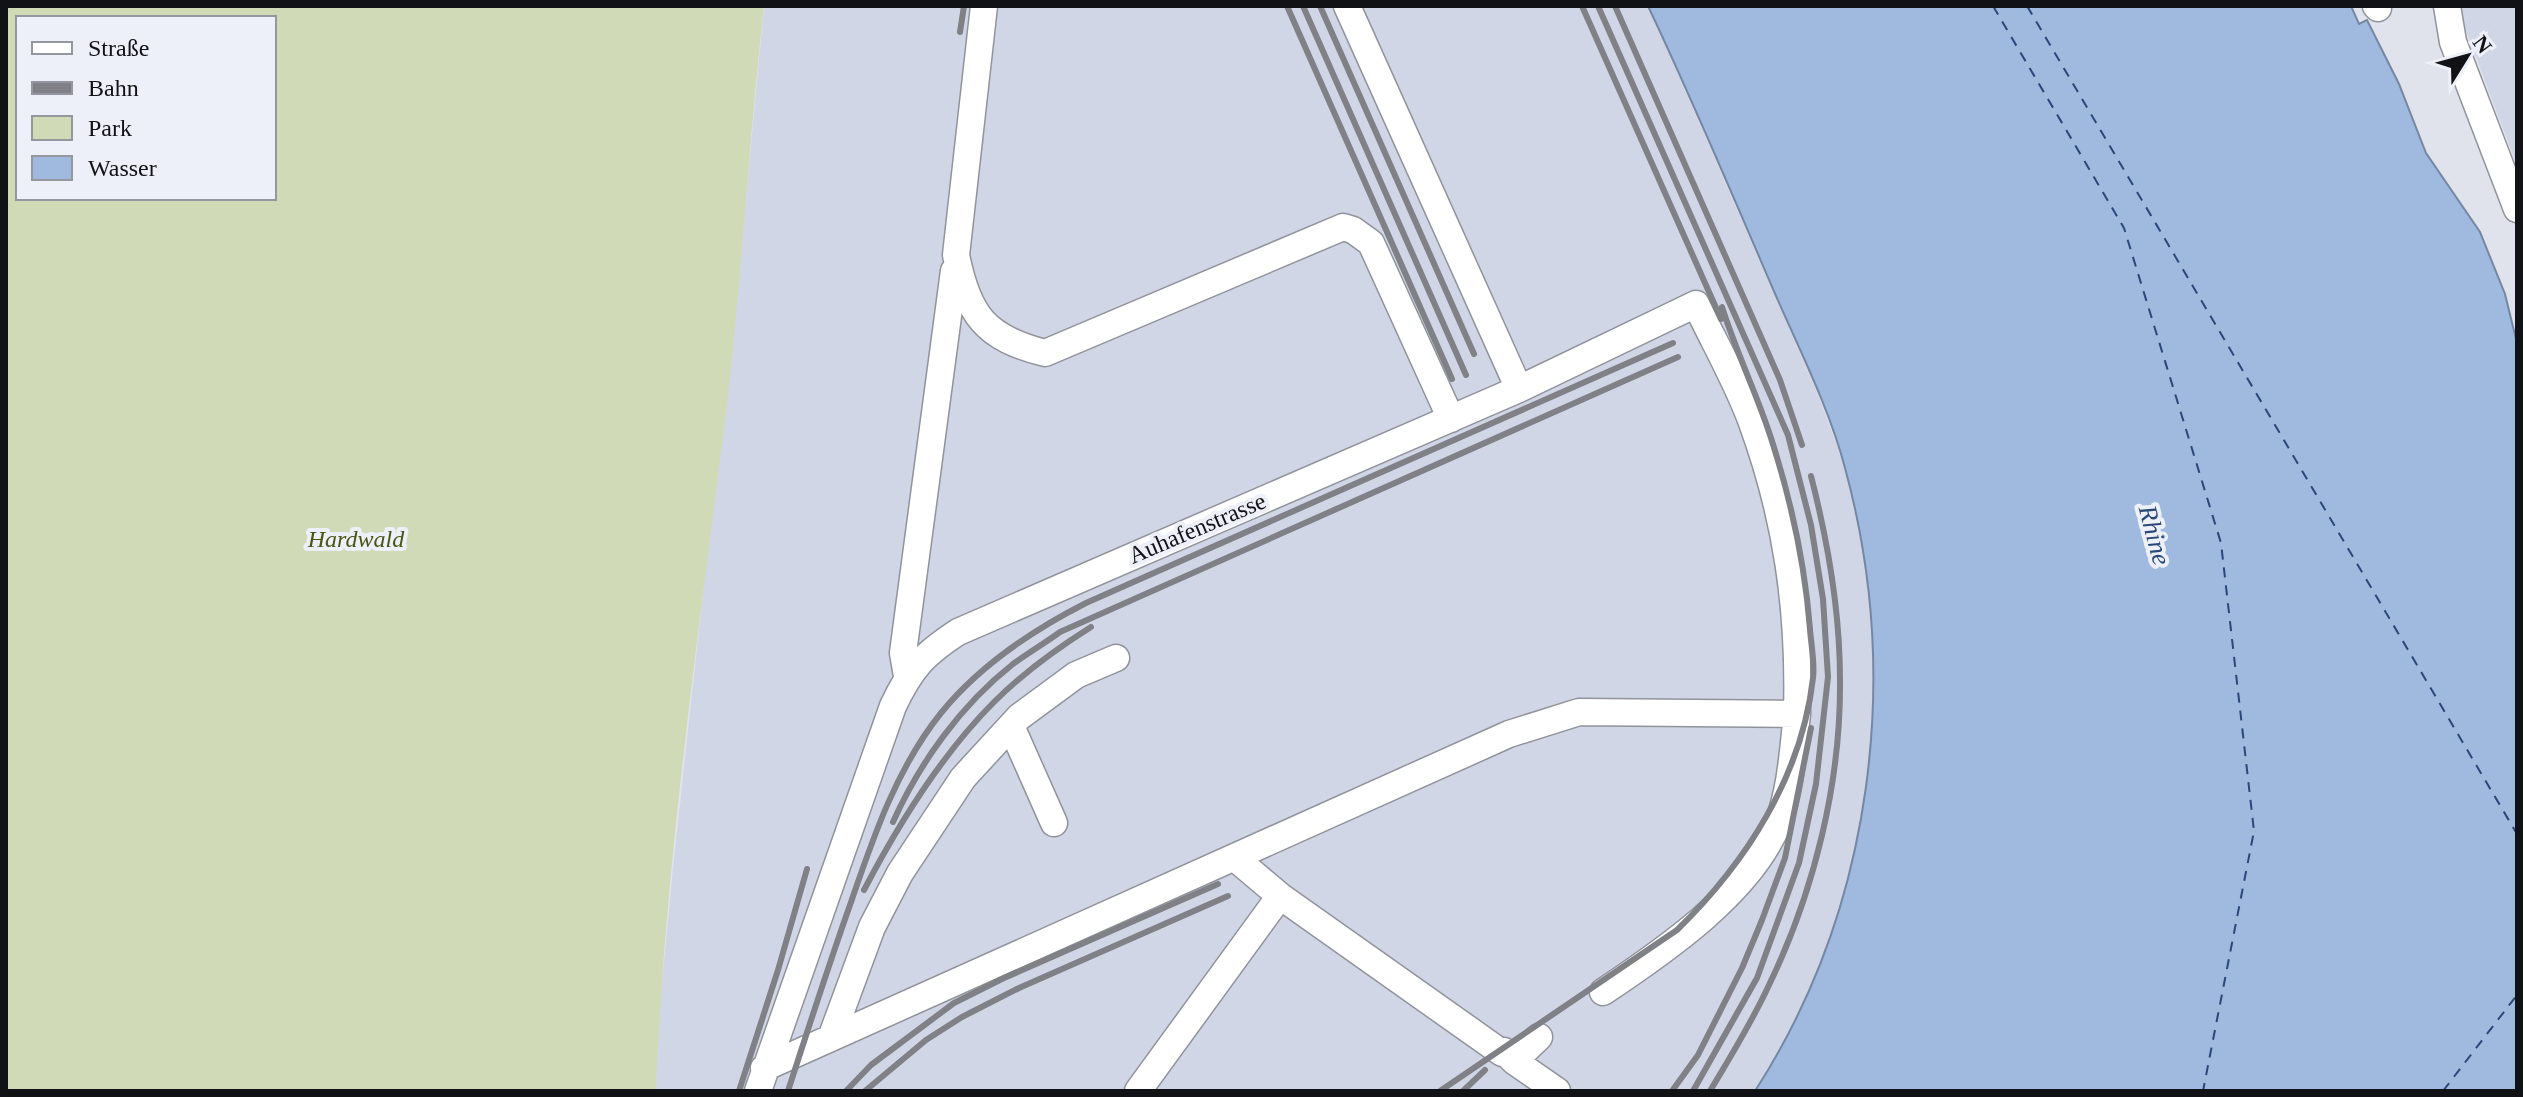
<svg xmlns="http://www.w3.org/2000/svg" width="2523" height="1097" font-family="'Times New Roman',serif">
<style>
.built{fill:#d0d6e5}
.green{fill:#d0dab6;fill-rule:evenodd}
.water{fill:#a0b9df;stroke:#7587a2;stroke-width:2}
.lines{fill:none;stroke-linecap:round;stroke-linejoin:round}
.ferry{stroke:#294879;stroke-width:2;stroke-dasharray:10 8;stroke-linecap:butt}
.minor-casing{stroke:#90939b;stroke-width:29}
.minor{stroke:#fff;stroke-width:26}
.rail{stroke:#7f8187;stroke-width:6}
.labels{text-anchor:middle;stroke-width:8;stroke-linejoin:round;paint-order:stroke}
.street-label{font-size:24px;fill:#111215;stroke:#edf0f9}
.park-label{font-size:24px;font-style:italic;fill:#485612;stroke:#edf0f9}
.water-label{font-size:26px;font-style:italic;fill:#294879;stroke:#edf0f9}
</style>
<rect width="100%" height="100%" fill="#e0e3eb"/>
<path class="built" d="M764,6H1648L1817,392L1844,465L1860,531L1870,591L1874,660L1872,745L1855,850L1832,930L1815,976L1793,1027L1755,1091H656L659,1013L673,869L707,556L727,402Z
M2460,6H2517V165L2466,31Z"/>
<path class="green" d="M6,6H764C749,139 742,272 727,404C699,632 665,861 656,1091H6ZM18,18H274V198H18Z"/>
<path class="water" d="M1648,6H2351L2359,24L2367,20L2399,84L2426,153L2480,232L2505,294L2517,343V1091H1755C1873,908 1902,677 1845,468C1829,407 1798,347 1773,289C1732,194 1692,99 1648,6Z"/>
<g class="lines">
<path class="ferry" d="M1993,6L2124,228L2221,543L2254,831L2203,1091
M2027,6L2517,834
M2443,1091L2517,995"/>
<defs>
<path id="minor" d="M984,6L956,255C968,315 985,338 1045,353L1343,227L1353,230L1371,243L1451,419
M2376,6L2378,8
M2447,6L2453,42L2517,209
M907,676L903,653L954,271
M1011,726L1054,823
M1235,858L1280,896L1502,1053L1504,1051L1514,1061L1557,1091
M1603,992C1663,952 1751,892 1778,823C1791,789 1793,749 1797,714
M831,1038L872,927L900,873L963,778L1019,717L1076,675L1116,658
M1514,1061L1539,1037
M764,1068L1509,734L1579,712L1797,714C1800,610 1787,518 1751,420C1736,380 1714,342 1696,304L1519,389
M758,1091L893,706C911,668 923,655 958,632L1519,389L1347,6
M1138,1091L1280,896"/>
</defs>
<use href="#minor" class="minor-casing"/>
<use href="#minor" class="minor"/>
<path class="rail" d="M1287,6L1452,379
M1303,6L1466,375
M1320,6L1474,354
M1582,6L1721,319
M1598,6L1788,435L1811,525L1823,599L1828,677L1816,784L1799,863L1757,978L1693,1091
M1615,6L1780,380L1802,445
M960,32L964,6
M893,822C920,762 961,705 1013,664C1028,653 1045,643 1060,632L1678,357
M864,890C898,825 942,754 994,702C1023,673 1056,649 1091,627
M739,1091L778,970L807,869
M788,1091C808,1029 828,967 850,905C873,838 896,769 941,713C980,665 1031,631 1086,603L1673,343
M846,1091L871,1065L954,1003L1004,978L1218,884
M865,1091L926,1040L962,1017L1019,988L1228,896
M1440,1091L1677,930C1746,863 1802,776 1813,678C1815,662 1811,645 1810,629C1805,565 1791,500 1771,438C1757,394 1736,352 1722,307
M1463,1091L1485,1070
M1672,1091L1698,1055L1742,968L1762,920L1785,858L1811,728
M1710,1091C1731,1056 1752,1022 1769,985C1814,892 1841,783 1840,680C1840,610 1828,542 1811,476"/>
</g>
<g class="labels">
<g class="street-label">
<text transform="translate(1197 528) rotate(-23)" y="8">Auhafenstrasse</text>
</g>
<g class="park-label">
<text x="356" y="547">Hardwald</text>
</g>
<g class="water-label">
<text transform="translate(2155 535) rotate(75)" y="9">Rhine</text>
</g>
</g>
<rect width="2523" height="1097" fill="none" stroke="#111215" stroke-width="16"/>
<rect x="16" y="16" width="260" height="184" fill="#edf0f9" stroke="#95979e" stroke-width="2"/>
<rect x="32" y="42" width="40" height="12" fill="#ffffff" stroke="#95979e" stroke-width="2"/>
<text x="88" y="56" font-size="24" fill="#111215">Straße</text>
<rect x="32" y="82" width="40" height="12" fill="#7f8187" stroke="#95979e" stroke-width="2"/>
<text x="88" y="96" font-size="24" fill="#111215">Bahn</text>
<rect x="32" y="116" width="40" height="24" fill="#d0dab6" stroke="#95979e" stroke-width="2"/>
<text x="88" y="136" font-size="24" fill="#111215">Park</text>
<rect x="32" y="156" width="40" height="24" fill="#a0b9df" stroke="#95979e" stroke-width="2"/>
<text x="88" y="176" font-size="24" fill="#111215">Wasser</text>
<g transform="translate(2467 56) rotate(53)" stroke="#edf0f9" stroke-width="6" paint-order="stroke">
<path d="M0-6L14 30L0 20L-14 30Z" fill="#111215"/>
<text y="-12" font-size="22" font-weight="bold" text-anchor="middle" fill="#111215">N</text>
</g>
</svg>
